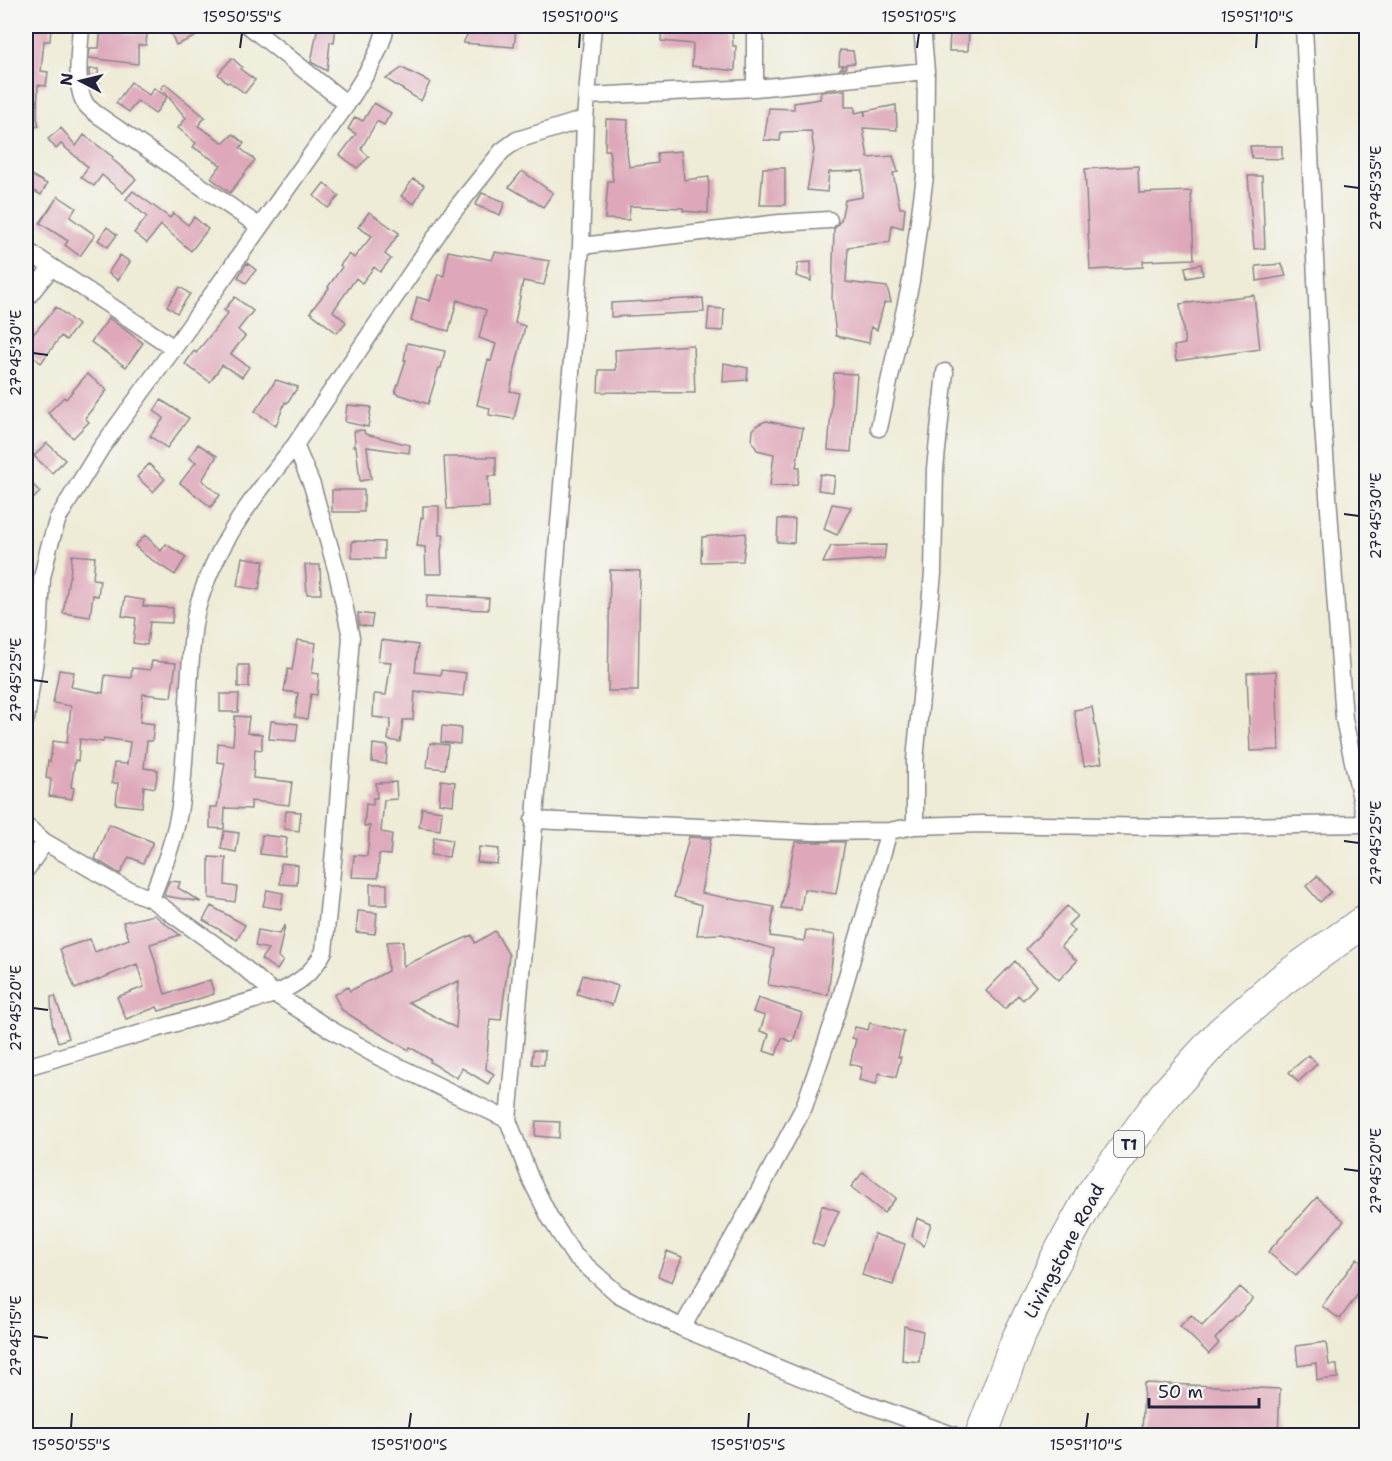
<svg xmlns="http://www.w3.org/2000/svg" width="1392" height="1461" font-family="'Shantell Sans',sans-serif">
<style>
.building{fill:#dea8ba;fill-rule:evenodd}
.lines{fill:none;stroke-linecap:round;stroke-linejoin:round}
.street-casing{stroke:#888688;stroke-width:19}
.highway-casing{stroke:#888688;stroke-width:34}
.street{stroke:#fff;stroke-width:16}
.highway{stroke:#fff;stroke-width:32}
.ticks{fill:none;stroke:#22223b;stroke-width:2}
.labels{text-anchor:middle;stroke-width:5;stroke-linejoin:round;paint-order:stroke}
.shield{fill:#f6f6f2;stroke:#626272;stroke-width:1.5}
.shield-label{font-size:16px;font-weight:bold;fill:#22223b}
.street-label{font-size:18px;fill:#22223b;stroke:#f6f6f2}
.neatline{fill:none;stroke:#22223b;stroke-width:2}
.ticks-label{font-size:15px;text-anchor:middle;fill:#22223b}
</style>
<rect width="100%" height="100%" fill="#f6f6f2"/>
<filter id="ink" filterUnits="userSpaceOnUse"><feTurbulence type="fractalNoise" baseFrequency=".0167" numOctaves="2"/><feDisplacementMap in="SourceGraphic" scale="12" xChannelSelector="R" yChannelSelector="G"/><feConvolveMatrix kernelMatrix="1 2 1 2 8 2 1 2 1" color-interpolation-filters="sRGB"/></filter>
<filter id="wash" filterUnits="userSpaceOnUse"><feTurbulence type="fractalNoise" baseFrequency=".008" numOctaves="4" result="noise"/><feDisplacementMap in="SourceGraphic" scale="24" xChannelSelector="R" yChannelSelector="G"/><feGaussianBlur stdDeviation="1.35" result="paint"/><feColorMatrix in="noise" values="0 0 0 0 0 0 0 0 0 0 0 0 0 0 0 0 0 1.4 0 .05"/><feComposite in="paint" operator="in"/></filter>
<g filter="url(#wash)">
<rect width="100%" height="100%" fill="#eeebd6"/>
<g id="blocks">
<path class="building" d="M27,26H51L50,41H44L41,71L48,72L46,86L38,85L37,118L39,126L26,129Z
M101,26H126V33H147L146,45H138V64L89,58L90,48H99Z
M189,26L195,37L176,45L171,33Z
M318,26H336L334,43L330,42L327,71L311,62Z
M472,26L516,30L514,47L463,43Z
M662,26H732L733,46H736L735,71L692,66L693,44L661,41Z
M950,30L969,31L968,51H949Z
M840,50L853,51L855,63L846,64V68L840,69L844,65H839Z
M232,58L242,67L240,69L255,80L245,93L229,82L227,83L218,74Z
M402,68L430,82L421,101L386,79Z
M89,69H98L99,87H90Z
M131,82L149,95L154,88L167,97L155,114L137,101L129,112L116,103Z
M165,84L205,117L198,126L224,143L233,134L244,143L240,148L255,160L230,193L211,178L221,165L193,147L196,143L178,128L186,118L161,88Z
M845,90V107H855V113L864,111L865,116V111L896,105L897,130L863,128L868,158L893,156L898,172L893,173L900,208H905L903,228L892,225L890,242L848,247L846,282L887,287L891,302L884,303L877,330L871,327L869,343L836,336L832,300L834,229L841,220L845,200L862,197L863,171L829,172L827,192L807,190L814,150L811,131L781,132L780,141L764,140L769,108L794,109V103L820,99L821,92Z
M374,103L391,113L384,125L377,121L361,149L369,157L357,168L340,155L356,134L348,129L355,117L363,121Z
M606,119L628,120L627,152L629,167L658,163L657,153L681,151L684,180L709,177L708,213L683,211V208L630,206L629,220L605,219L608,181H613L609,150H605Z
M61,128L76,146L84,135L113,157L112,159L136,179L123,193L102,175L94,186L81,177L88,167L61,144L56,149L48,139Z
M1250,146H1282V159L1252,158Z
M1138,166L1139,193L1191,191L1194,259L1143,261V267L1090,270L1085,169Z
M763,168H785V205H760Z
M522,171L553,193L543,207L509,187Z
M26,172L47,184L41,195L26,186Z
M1248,176H1262L1265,248L1254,249Z
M413,179L424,185L414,204L401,196Z
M324,183L339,196L328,208L314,196Z
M133,191L170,218L173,213L188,225L194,217L208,229L191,251L161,225L147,243L134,233L147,217L126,199Z
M482,193L505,202L500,215L475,205Z
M58,196L76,208L70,217L95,235L80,256L65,245L68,241L40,223Z
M369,212L399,233L385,254L391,259L380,272L374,267L362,283L356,278L333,311L346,322L337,333L310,312L329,288L328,287L342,267L340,265L349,254L354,258L372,236L358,227Z
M107,227L117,235L108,247L98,240Z
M448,251L492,260L495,252L550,261L544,285L523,281L515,323L525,326L510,391L520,393L514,419L489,415L490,408L477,405L488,360L491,361L496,344L479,338L486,310L457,300L449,331L411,321L417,297L430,301L438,274L444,276Z
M120,255L130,262L118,280L108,273Z
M811,262V281L796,276L798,263Z
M247,263L256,270L246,283L238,277Z
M1201,264L1203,275L1187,278L1185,267Z
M1282,264L1286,276L1257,281L1256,266Z
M180,287L190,294L177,313L167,306Z
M1254,295L1260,349L1176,361L1174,346L1185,344L1180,304Z
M235,297L253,311L238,330L245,336L231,354L249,367L242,377L222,365L210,382L185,364L194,351L196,353L228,313L224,310Z
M703,298L704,312L611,317V303Z
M56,307L78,325L66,340L61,336L41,363L26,351V332L31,337Z
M709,308L724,309L723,331L707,330Z
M109,318L143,343L126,367L91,342Z
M407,343L445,351L441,368H439L428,404L395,393L406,360H404Z
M693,345L695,393L598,392L599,370H616L615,350Z
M724,363L748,368L747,380L723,382Z
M834,373L857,374L851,452L828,450Z
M87,374L107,390L85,418L89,422L73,438L48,413L64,397L66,399Z
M276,380L298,387L287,403L285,402L276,426L255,411Z
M161,400L189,418L167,448L150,436L164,418L154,411Z
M347,405L371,407L368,427L345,422Z
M766,421L803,428L796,467H800L797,485L770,486L774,454L757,450L752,441L753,430L757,425Z
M364,430L365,434L410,445L409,453L367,447L371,479L360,481L356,446H353L355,443L354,431Z
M47,443L65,460L52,473L34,456Z
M198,444L217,456L202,480L220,495L211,507L180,483L196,462L189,458Z
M444,457H496V476H488L489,507L447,509Z
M149,464L165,479L153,492L137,477Z
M820,474L835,476L833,492L818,490Z
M26,478L40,492L26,506Z
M332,490H364V512H332Z
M832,504L851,507L837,535L824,529Z
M423,506H439V535H444L441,550L442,574H426L425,547L417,546L421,518H423Z
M778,519H795L794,543L777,542Z
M746,533L743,561L701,562L702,537Z
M145,535L161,551L166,544L186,557L175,575L146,556L135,546Z
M352,541L384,542V559L352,558Z
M886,545L884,559L823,563L831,546Z
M72,555L95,557L93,579L100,580L98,596L93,595L90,617L63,613L69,577H70Z
M242,557L264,561L259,590L237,586Z
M305,565H320L321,594H307Z
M610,570L640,571L638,691H608Z
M427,595L489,598L488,610L426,608Z
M125,597L144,600L143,606L173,608L172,623L150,622L147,645L133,643L136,618L122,616Z
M358,613L373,615L371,627L359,625Z
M297,640L316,643L312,673L319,674L317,695L311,694L307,719L295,717L298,693L284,691L288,669L292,670Z
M381,640L418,645L415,672L441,675V670L466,673L463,696L421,691V693L415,692L413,720H403L400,742L388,740L391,719L373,717L374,694L386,695L391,662L378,661Z
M152,661L176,663L171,697L143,694L140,722L154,724L152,741H147L144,768L158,770L155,788L144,786L142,807L116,804L118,783H112L114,763L127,764L130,742L104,738L103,742L80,739L78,761L75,760L71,787L74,788L72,799L49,796L51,779L46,778L48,761L50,762L53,741L67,743L71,706L53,703L59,670L74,672L71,687L103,693L105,675L131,678L132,668L150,670Z
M238,665H249V687H238Z
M1276,671L1279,750L1250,751L1247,673Z
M220,694H239L238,712H220Z
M1092,707L1102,763L1084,766L1074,710Z
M235,716L249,717L247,733L262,734V750L255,749L253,778L292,782L289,805L251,801V809L225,808L224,829L210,828V807H217L225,763L217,762L218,743L233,745Z
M271,721L298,724L296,741L269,739Z
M442,726L461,728L460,744L441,742Z
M430,743L448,745L445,769L427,767Z
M373,744L388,746L386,764L372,762Z
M441,780L455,782L453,805L439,803Z
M396,782L397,799L384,800L381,832L392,834L390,855L379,854L378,878L352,877L354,855L367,856L370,826H364L366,804L373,805V798H377L376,783Z
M422,808L442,811L440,830L419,827Z
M286,811L301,812L299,831L284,829Z
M109,824L153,842L143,863L129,857L120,874L95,859Z
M224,831L239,833L236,852L221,849Z
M262,835L287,838L285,857L260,854Z
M434,837L452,840L449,857L431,855Z
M689,837L711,838L701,893L774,907L770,936L804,941L806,930L835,935L828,995L768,985L774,949L722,934L697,935L702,905L674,897Z
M795,842H845L836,894L804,889L801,910L781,908Z
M479,847L499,849L497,864L477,862Z
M209,857L226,858L225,885L237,887L235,902L209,898Z
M281,863L298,865L297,885L280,884Z
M1317,876L1331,892L1320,902L1306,886Z
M169,881L180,882L178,888L201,902L166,896L164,895Z
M370,884H387V905H370Z
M267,890L283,893L281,909L263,906Z
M211,906L245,925L237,940L203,920Z
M1067,906L1077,916L1068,925L1075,931L1061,946L1077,961L1059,980L1026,949Z
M358,911L377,913L375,934L356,932Z
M154,915L180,935L150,944L165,994L210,980L214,994L159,1011L157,1007L126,1019L117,997L144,987L137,964L75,989L60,949L90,939L95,952L129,939L123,922Z
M285,925L278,957L283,961L277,970L261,959L268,949L255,946L258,930L279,934Z
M495,931L509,955L501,1020L490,1019L486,1069L494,1074L488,1084L462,1068L457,1078L430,1062L431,1060L410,1047L409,1050L361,1023V1022L342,1010L334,995L348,987L350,991L388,971L387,942L403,941V966L472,935L475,943ZM459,981L456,1028L408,1002Z
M1015,961L1036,986L1023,1000L1018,995L1005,1009L986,991Z
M583,975L618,986L612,1005L577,994Z
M55,996L69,1038L58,1042L52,1023L51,997Z
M758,998L802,1013L793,1042L782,1038L776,1055L764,1051L769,1034L760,1031L765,1016L753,1012Z
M870,1023L904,1032L898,1057H901L896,1077L879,1073L876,1084L859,1080L862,1067L850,1064L856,1039L852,1038L855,1027L868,1030Z
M533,1050L545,1051L544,1065L532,1064Z
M1309,1055L1317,1064L1298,1082L1289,1072Z
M536,1121L560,1122L559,1138L535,1136Z
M863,1172L896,1198L884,1213L851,1187Z
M1317,1197L1344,1221L1296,1276L1268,1252Z
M822,1205L839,1211L823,1247L812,1243Z
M917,1218L931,1224L924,1246L912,1236Z
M874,1234L905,1244L893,1285L862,1275Z
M667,1251L682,1257L672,1282L658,1276Z
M1357,1258L1366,1265V1283L1340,1319L1322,1306Z
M1240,1287L1253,1299L1215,1339L1219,1343L1209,1354L1180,1326L1191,1315L1202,1326Z
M904,1326L923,1331L919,1362L902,1360Z
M1326,1342L1329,1365H1337L1338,1378L1317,1380L1316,1363L1298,1366L1296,1346Z
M1144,1383L1280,1389L1278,1436H1142Z"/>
</g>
</g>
<g filter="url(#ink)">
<use href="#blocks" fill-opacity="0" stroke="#888688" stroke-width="1.5"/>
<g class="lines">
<defs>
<path id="street" d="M81,26C80,45 74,87 85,103C87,107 92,110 95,113L260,227
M249,26L347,104
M1304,26L1323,426L1344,719L1366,823
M755,88V26
M588,96L755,88L926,71
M581,246L780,223L829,220
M26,250L174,348
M26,299L51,268
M879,428L911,281L925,176L926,71L922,26
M26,719L39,633L42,578L49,547L58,518L101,448L174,348L347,104C363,79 380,55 386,26
M533,820L816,832L889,831L915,826L982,824L1168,827L1366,824
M26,826L45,842L122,887L151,899L227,953L275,994L328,1028L379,1057L508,1120L530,1178L550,1218L573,1254L618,1294L682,1328L853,1399L955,1436
M915,826V760L933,573L935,469L945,372
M26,870L45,842
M151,899C164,866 177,834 181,799C185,756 187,714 190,671C192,647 192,622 200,599C218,541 257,492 295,445L449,217L502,151L517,140L585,119
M26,1067L275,994C298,984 313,973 324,951L335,841L351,637L337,572L312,485L295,445
M508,1120L543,725L581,246L585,119L593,26
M682,1328L751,1206L804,1107L836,1014L889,831"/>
<path id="highway" d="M981,1436L1016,1343L1053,1265L1092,1194L1164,1096L1222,1032L1282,980L1366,920"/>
</defs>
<use href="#street" class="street-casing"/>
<use href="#highway" class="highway-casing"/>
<use href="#street" class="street"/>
<use href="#highway" class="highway"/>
</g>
</g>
<path class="ticks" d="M240,48L242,33M579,48L580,33M917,48L919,33M1256,48L1257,33M1344,186L1359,188M33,353L48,355M1344,514L1359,516M33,680L48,682M1344,841L1359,843M33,1008L48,1010M1344,1169L1359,1171M33,1336L48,1338M71,1428L72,1413M409,1428L411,1413M748,1428L749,1413M1086,1428L1088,1413"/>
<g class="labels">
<rect class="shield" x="1114" y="1131" width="30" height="26" rx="4.5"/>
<g class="shield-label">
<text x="1129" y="1150">T1</text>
</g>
<g class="street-label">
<text transform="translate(1064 1251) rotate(-62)" y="6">Livingstone Road</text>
</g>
</g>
<rect width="1392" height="1461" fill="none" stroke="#f6f6f2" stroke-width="66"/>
<g transform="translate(81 81) rotate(277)" stroke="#f6f6f2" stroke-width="4.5" paint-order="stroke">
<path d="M0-4.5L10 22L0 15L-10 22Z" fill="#22223b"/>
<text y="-9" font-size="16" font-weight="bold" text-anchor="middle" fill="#22223b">N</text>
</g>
<path d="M1149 1398v9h110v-9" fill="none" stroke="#22223b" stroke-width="3"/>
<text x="1158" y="1398" font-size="18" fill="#22223b" stroke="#f6f6f2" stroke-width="4.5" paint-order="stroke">50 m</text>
<rect x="33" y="33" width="1326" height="1395" class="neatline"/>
<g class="ticks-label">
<text x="242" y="22">15°50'55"S</text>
<text x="580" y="22">15°51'00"S</text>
<text x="919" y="22">15°51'05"S</text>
<text x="1257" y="22">15°51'10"S</text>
<text transform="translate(1376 188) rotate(-90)" y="5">27°45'35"E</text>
<text transform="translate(16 353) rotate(-90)" y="5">27°45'30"E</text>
<text transform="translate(1376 516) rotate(-90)" y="5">27°45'30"E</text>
<text transform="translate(16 680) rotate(-90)" y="5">27°45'25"E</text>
<text transform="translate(1376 843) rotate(-90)" y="5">27°45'25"E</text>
<text transform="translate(16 1008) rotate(-90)" y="5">27°45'20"E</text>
<text transform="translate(1376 1171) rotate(-90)" y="5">27°45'20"E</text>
<text transform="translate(16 1336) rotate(-90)" y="5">27°45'15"E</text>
<text x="71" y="1450">15°50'55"S</text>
<text x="409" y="1450">15°51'00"S</text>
<text x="748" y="1450">15°51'05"S</text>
<text x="1086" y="1450">15°51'10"S</text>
</g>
</svg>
